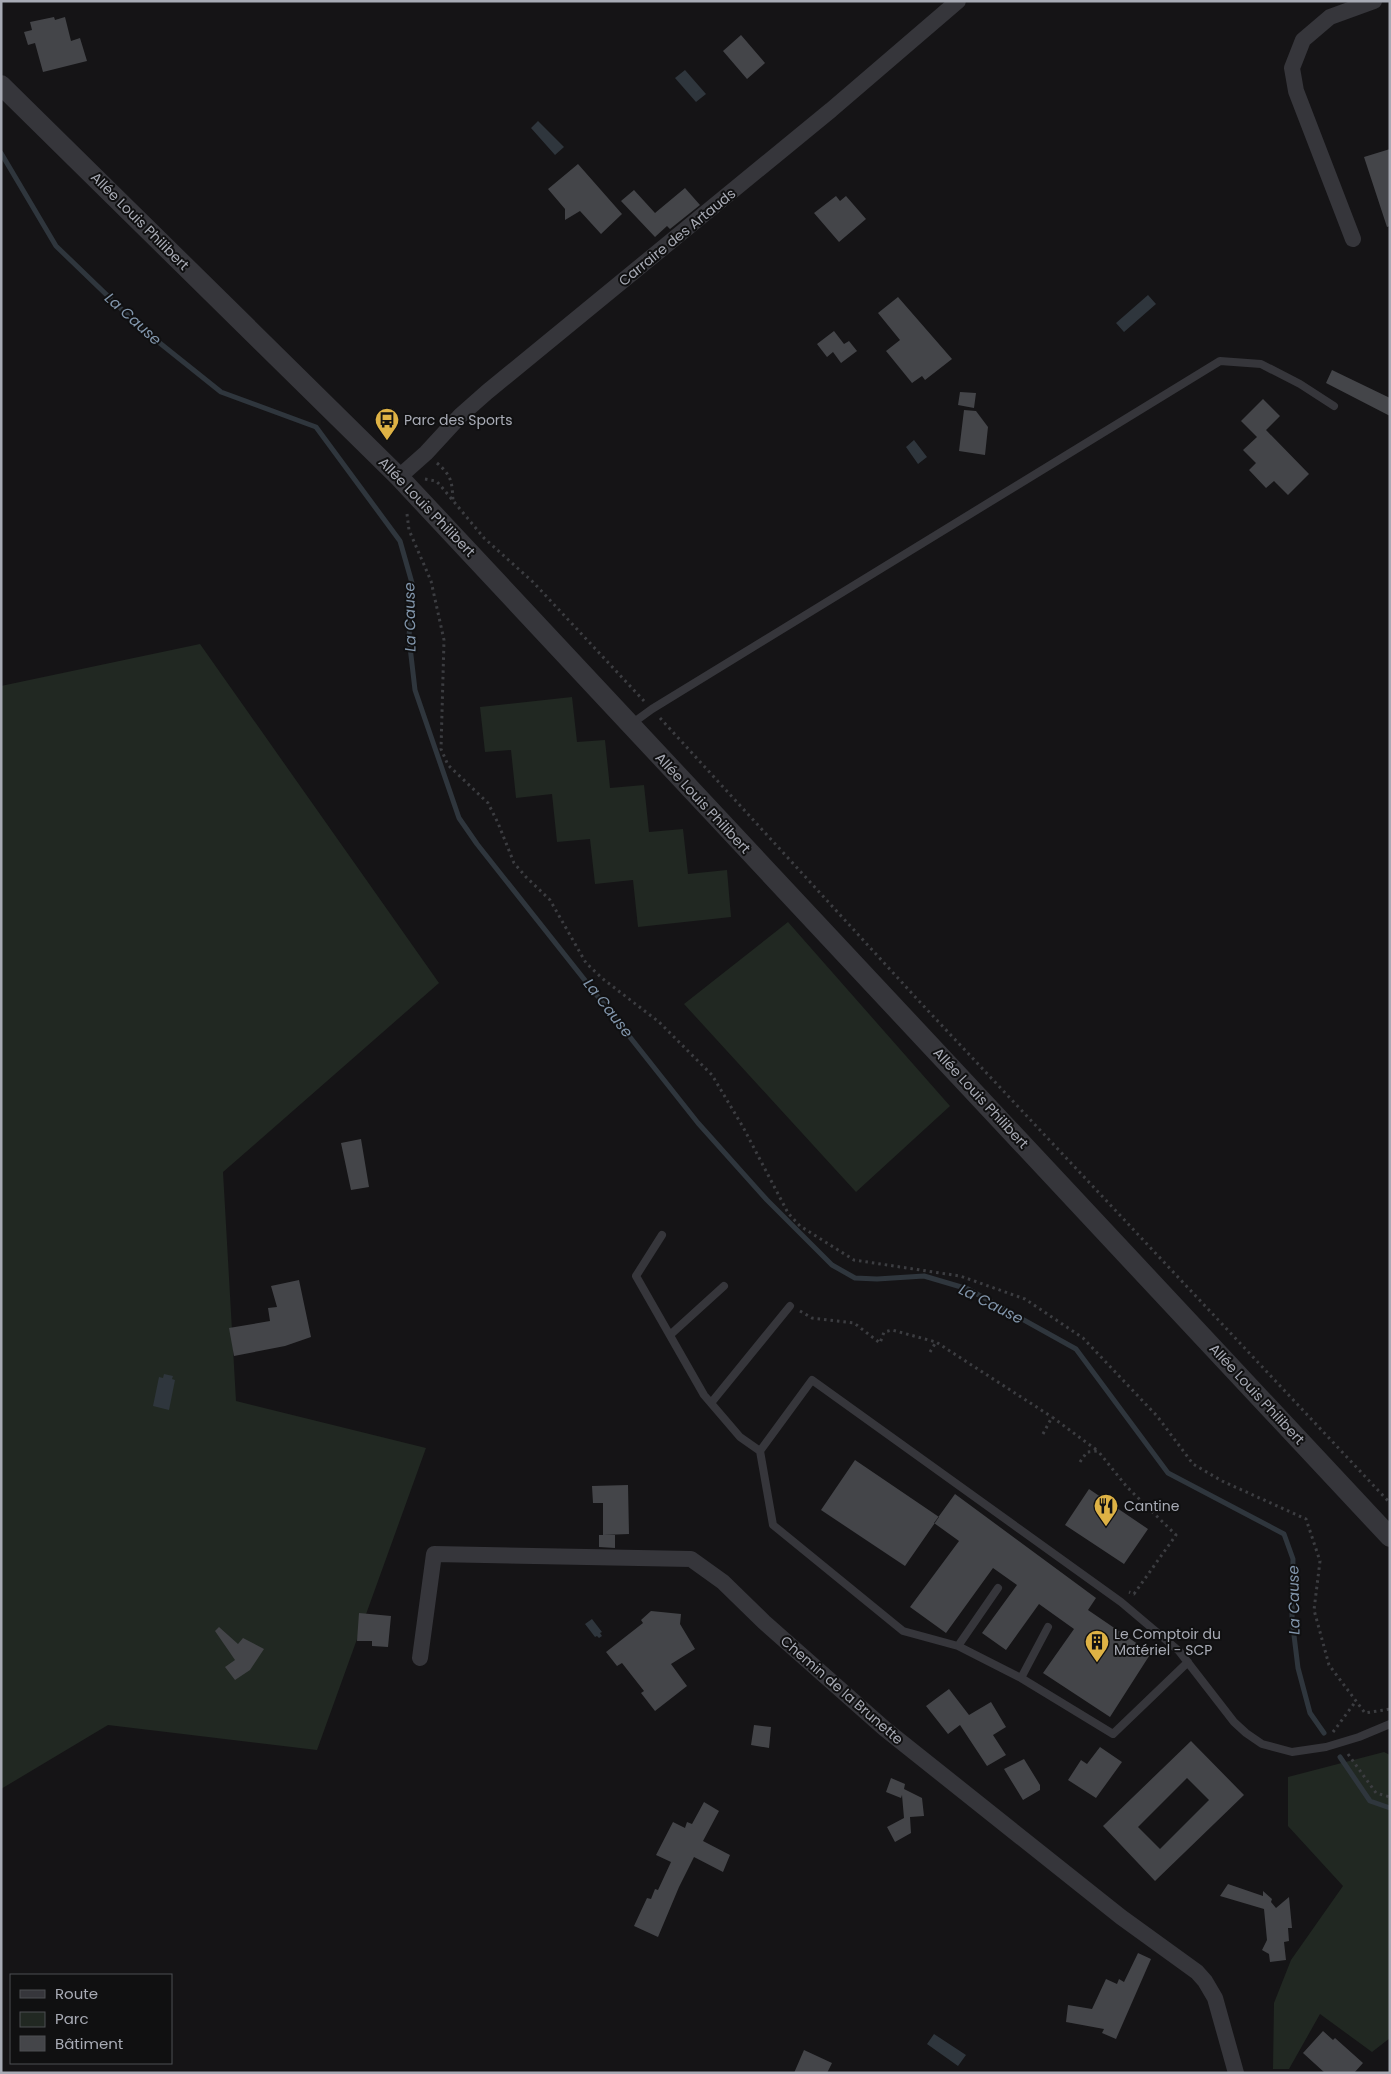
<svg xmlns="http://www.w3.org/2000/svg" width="1391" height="2074" font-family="Poppins,sans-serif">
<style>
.green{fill:#212822}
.water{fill:#2f363d}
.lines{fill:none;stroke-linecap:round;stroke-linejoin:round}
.stream{stroke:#2f363d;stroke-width:5}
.building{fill:#444549;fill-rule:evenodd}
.path{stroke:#3c3d41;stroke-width:3;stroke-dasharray:2.5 4;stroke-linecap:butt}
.service{stroke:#36363b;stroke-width:8}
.minor{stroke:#36363b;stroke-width:16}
.tertiary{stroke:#36363b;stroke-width:20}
.labels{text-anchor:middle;stroke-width:4;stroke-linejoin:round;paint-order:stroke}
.street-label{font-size:14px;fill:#a8abb5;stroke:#101011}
.poi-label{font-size:14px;fill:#a8abb5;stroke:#101011;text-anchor:start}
.water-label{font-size:15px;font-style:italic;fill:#8296ac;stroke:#101011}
</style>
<rect width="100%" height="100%" fill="#151416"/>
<path class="green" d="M200,644L439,983L223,1172L236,1401L426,1448L317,1750L108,1725L1,1789V686Z
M572,697L577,742L605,740L610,788L644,785L649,832L683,829L688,874L727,870L731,917L638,927L633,880L595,884L590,839L557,842L552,794L516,798L511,750L485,752L480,707Z
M788,922L950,1106L856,1192L684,1004Z
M1384,1752L1390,1755V2038L1372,2052L1320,2014L1289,2069H1273L1274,2003L1291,1960L1343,1886L1288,1826V1777Z"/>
<path class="water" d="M685,70L706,94L696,102L675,78Z
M538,121L564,147L555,155L531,128Z
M1148,295L1156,304L1124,332L1116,323Z
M914,440L927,457L918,464L906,447Z
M164,1374L173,1376L172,1379L175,1380L169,1410L153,1406L159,1377L163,1378Z
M592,1619L602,1632L600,1633L602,1636L599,1638L597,1636L595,1637L585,1624Z
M934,2034L966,2055L958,2066L927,2044Z"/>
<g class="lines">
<path class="stream" d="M1,153L56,246L141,328L221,392L316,427L400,541L412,583L409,638L415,690L459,818L477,844L698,1123L767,1200L832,1265L855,1278L877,1279L924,1276L968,1289L1076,1349L1168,1473L1284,1534L1293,1559L1292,1619L1298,1668L1310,1713L1324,1733
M1340,1757L1370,1801L1390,1808"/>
</g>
<path class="building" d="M54,17L55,20L65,17L71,41L80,38L87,61L43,72L35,43L28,45L24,32L32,30L30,22Z
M741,35L765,63L747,79L723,51Z
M1390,149V226L1387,227L1364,157Z
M578,164L622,214L601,234L580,211L565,220V209L548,189Z
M685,188L700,205L670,229L667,226L655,237L621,201L634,190L655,213Z
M836,196L840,201L846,196L866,219L839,242L814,213Z
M898,297L952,359L925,380L922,376L912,383L886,351L900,340L878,313Z
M834,331L844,344L849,341L857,351L841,363L833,352L827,357L817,344Z
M1332,370L1390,398V416L1326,383Z
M960,392L976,393L974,408L958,405Z
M1263,399L1280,416L1266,430L1309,474L1288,495L1274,481L1266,488L1249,470L1256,463L1243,450L1257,437L1241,421Z
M964,410L976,411L988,427L985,455L959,451Z
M361,1139L369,1187L351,1190L341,1143Z
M299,1280L311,1337L285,1346L234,1356L229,1328L270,1321L268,1308L277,1307L271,1286Z
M855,1460L939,1517L905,1566L821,1510Z
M628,1485L629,1534L603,1535V1503H593L592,1486Z
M1089,1489L1148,1529L1124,1564L1065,1525Z
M955,1494L1096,1598L1088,1610L1151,1653L1110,1717L1043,1673L1074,1629L1039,1604L1006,1650L982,1633L1017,1585L993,1568L946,1633L910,1607L959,1541L934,1523Z
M599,1535H615V1548L599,1547Z
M651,1611L681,1614L680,1624L695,1649L671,1664L687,1686L655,1711L641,1693L644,1691L622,1663L617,1666L606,1652L643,1623L641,1620Z
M359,1613L391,1616L388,1647L372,1646V1641H357Z
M219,1627L238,1644L243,1638L264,1649L250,1670L235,1680L225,1667L235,1660L215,1631Z
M949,1689L969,1715L991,1702L1006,1727L993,1735L1006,1755L987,1766L960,1725L948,1734L926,1706Z
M754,1725L771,1727L769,1748L751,1745Z
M1191,1741L1244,1795L1155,1881L1103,1826ZM1187,1778L1209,1800L1160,1849L1138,1827Z
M1100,1747L1122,1762L1096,1798L1068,1780L1081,1760L1087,1764Z
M1024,1759L1040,1785V1790L1023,1800L1004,1769Z
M891,1778L905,1784L904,1789L922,1798L924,1816L910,1817L911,1833L895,1842L887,1827L904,1818L902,1795L901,1798L886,1792Z
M704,1802L719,1811L703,1841L730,1855L723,1872L694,1857L679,1887L658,1937L634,1926L647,1898L651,1899L655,1889L658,1890L671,1862L656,1855L673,1822L685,1828L687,1822L692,1824Z
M1228,1884L1263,1896V1891L1272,1899L1271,1902L1276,1908L1289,1897L1292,1928H1288L1289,1941L1284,1942L1286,1960L1270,1962L1269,1954L1262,1950L1267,1940L1264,1909L1220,1896Z
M1138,1953L1151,1959L1116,2039L1102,2033L1104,2029L1066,2022L1068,2005L1092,2009L1106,1979L1117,1984L1119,1979L1124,1982Z
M1323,2031L1333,2040L1335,2038L1363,2063L1354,2073H1325L1303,2053Z
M804,2050L832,2063L827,2073H794Z"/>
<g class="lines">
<path class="path" d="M437,463C452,476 452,482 453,501
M425,479L436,481L440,485L484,538L533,582L644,701
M407,514L409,530L431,581L444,640L441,749L448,765L488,803L498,823L514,863L526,877L550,900L586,963L603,979L659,1022L712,1075L743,1127L788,1213L800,1226L854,1260L960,1276L1025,1299L1083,1338L1157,1416L1193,1464L1222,1481L1306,1519L1320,1561L1314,1610L1329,1665L1365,1713L1390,1709
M660,718L918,1000L1390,1503
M800,1311L812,1318L854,1323L880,1343L884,1332L892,1330L936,1342
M930,1352L936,1342L1052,1417
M1043,1434L1052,1417L1098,1451
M1080,1462L1087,1452L1098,1451L1127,1487L1176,1535L1134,1594L1129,1592
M1333,1732L1356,1701
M1348,1754L1376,1793L1390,1797"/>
<path class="service" d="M630,725L652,709L1220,361L1261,364L1300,384L1334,406
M662,1235L636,1276L704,1395L740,1437L760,1451L773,1525L903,1631L958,1646
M670,1335L724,1286
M711,1403L790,1306
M760,1451L812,1380L1121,1602L1179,1651L1234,1722L1246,1733L1262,1744L1292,1752L1326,1747L1359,1737L1390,1724
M998,1588L958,1646L1021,1678L1113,1734L1188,1662
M1021,1678L1048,1627"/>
<path class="minor" d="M1353,239L1296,91L1292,68L1303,40L1330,17L1374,1
M399,477L426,453L461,415L487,392L831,110L958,1
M420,1658L434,1554L691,1559L723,1582L764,1622L885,1729L1121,1917L1197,1972L1205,1981L1215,1998L1236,2073"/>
<path class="tertiary" d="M1,85L399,477L1390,1537"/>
</g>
<defs>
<symbol id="bus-pin" viewBox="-11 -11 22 30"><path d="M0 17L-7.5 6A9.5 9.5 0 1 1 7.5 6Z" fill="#deb245" stroke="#101011"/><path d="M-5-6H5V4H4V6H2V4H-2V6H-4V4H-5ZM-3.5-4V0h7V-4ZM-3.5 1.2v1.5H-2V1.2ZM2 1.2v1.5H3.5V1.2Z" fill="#111"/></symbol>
<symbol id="restaurant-pin" viewBox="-11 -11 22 30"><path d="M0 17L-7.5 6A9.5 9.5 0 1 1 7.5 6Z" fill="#deb245" stroke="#101011"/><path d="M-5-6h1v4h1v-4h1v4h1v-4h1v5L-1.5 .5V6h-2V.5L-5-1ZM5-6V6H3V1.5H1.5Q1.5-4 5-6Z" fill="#111"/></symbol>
<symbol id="building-pin" viewBox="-11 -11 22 30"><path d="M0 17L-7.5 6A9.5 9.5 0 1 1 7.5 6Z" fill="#deb245" stroke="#101011"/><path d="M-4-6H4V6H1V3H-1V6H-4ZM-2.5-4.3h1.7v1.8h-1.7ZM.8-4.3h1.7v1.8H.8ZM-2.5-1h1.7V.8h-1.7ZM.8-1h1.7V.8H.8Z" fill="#111"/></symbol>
</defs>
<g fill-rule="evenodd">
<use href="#bus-pin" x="373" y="406" width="28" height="38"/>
<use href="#restaurant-pin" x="1092" y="1492" width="28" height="38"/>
<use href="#building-pin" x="1083" y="1628" width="28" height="38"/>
</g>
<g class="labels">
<g class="street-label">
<text transform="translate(140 221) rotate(45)" y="5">Allée Louis Philibert</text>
<text transform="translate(677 237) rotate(-39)" y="5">Carraire des Artauds</text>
<text transform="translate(427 507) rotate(46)" y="5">Allée Louis Philibert</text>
<text transform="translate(703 803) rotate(47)" y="5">Allée Louis Philibert</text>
<text transform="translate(981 1098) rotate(47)" y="5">Allée Louis Philibert</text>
<text transform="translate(1257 1394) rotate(47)" y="5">Allée Louis Philibert</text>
<text transform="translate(842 1690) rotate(41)" y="5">Chemin de la Brunette</text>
</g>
<g class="poi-label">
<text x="404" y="425">Parc des Sports</text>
<text x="1124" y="1511">Cantine</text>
<text x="1114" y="1639">Le Comptoir du<tspan x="1114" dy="16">Matériel - SCP</tspan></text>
</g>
<g class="water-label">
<text transform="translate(133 319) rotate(42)" y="5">La Cause</text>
<text transform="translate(410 617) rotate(-91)" y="5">La Cause</text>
<text transform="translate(608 1008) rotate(52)" y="5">La Cause</text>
<text transform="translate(991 1304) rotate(27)" y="5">La Cause</text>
<text transform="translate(1294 1600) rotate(-91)" y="5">La Cause</text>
</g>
</g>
<rect width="1391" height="2074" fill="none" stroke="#a8abb5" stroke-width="5"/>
<rect x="10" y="1974" width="162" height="90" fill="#101011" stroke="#4d4e53"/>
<rect x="20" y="1990" width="25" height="8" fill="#36363b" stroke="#4d4e53"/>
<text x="55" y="1999" font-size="15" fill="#a8abb5">Route</text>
<rect x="20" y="2012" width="25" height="15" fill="#212822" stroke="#4d4e53"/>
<text x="55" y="2024" font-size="15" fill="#a8abb5">Parc</text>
<rect x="20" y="2036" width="25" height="15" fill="#444549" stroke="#4d4e53"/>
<text x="55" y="2049" font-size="15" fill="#a8abb5">Bâtiment</text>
</svg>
